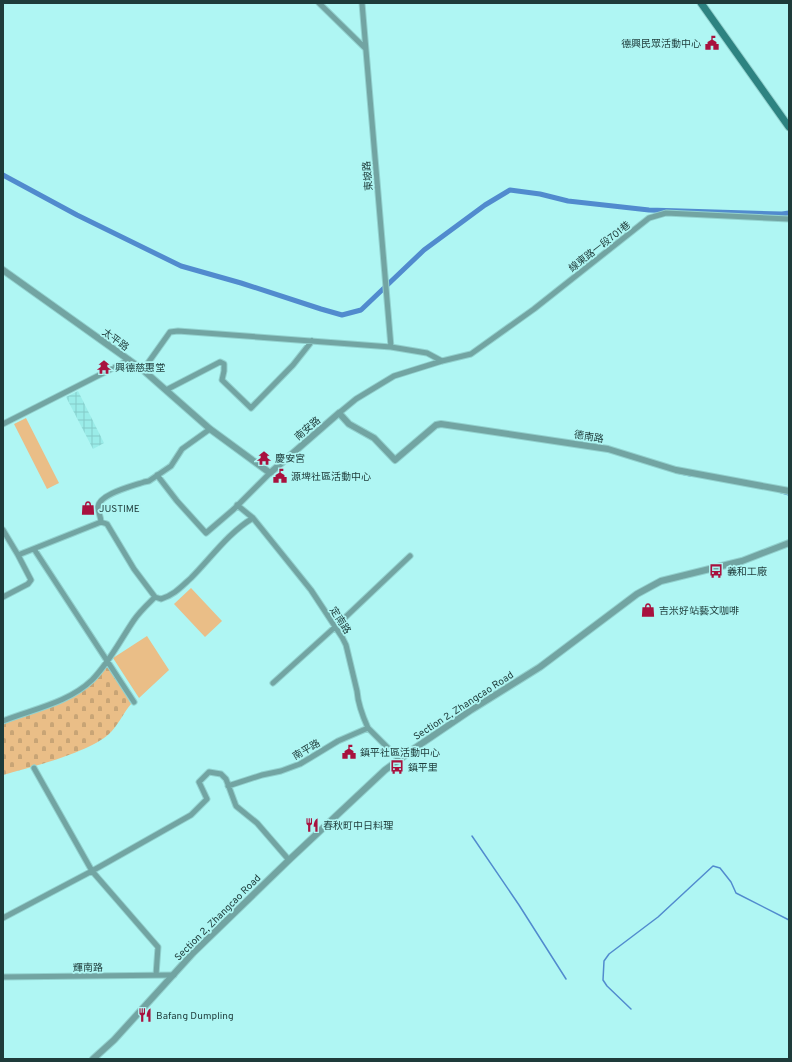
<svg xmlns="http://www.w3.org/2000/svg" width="792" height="1062" font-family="Overpass,'Noto Sans TC',sans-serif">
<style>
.industrial{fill:url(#industrial-grid)}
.grass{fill:#eabe87}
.cemetery{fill:url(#cemetery-stones)}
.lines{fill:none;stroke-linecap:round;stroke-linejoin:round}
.stream{stroke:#518bce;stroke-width:1.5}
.canal{stroke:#518bce;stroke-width:5}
.minor-casing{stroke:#92d1ce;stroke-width:7}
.tertiary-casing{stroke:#92d1ce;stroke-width:8}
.secondary-casing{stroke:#92d1ce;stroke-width:9}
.minor{stroke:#72a4a2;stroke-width:5}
.tertiary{stroke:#72a4a2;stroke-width:6}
.secondary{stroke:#2d8381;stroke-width:7}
.labels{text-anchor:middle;stroke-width:3.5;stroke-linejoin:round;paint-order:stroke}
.poi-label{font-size:10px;fill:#1e3b3a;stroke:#aff6f3;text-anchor:start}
.street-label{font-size:10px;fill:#1e3b3a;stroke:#aff6f3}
</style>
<defs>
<pattern id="industrial-grid" width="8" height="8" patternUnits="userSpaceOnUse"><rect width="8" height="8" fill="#9aece8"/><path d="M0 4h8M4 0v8" fill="none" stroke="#84cbc8"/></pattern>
<pattern id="cemetery-stones" width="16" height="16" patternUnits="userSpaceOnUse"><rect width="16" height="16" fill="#eabe87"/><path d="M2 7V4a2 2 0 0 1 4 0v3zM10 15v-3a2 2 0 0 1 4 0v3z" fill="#c8a475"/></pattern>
</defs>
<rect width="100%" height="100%" fill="#aff6f3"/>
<path class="industrial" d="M78,391L104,443L93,449L66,397Z"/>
<path class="grass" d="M26,418L59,483L47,489L14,424Z
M191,588L222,621L205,637L174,604Z
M147,636L169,670L139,698L113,658Z"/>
<path class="cemetery" d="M107,663L131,704C124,712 117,727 109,734C88,753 31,767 3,775V719L44,706L86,684Z"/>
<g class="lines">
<path class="stream" d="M677,473L691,476
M779,492L789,495
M472,836L519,905L566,979
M631,1009L607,986L603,980L604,961L609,954L658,917L713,866L720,868L731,882L736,893L789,920"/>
<path class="canal" d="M3,175L77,215L181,266L241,283L321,309L342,315L361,310L424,250L485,205L510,190L540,194L568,201L649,210L782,214L789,213"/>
<defs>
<path id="minor" d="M319,3L365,48
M362,3L391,347
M143,370L170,332L178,331L391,347L427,353L442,361
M166,390L220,362L224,364V371L222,380L251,408L293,365L312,341
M339,413L356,399L394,376L442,361L471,354L534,309L649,218L666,213L789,219
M3,424L129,360
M157,475L177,501L206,533L234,509L270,473
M237,505L253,518L311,590L342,637L346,645L357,691C358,704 363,717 368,728L399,759
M101,522L107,524L134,569L155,597L161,599C174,595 181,587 191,578C211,558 228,533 253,518
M3,530L18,555L101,522C101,517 98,512 98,507C99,494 133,486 144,482L149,481L171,466L182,449L210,429
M34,549L134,702
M3,597L28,584L31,580L18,555
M273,683L335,627L410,556
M3,721C33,709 68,703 92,680C109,663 121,639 134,620C140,611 148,604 155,597
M34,768L92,871L158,947L156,975
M228,786L262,775L281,771L300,764L310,758L338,741L368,728
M3,918L92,871L191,815L207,799L199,782L209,772L221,774L226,779L236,806L257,823L289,860
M3,977L174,975"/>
<path id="tertiary" d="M3,270L143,370L210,429L270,473L339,413L349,424L374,438L395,460L436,425L441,424L608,449L676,470L789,491
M93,1059L114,1040L193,953L289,860L385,770L415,748L471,710L540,667L637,594L661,581L742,561L789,543"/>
<path id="secondary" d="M701,3L789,127"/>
</defs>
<use href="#minor" class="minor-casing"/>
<use href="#tertiary" class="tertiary-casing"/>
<use href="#secondary" class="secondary-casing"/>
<use href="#minor" class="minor"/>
<use href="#tertiary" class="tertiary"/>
<use href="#secondary" class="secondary"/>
</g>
<defs>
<symbol id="civic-bare" viewBox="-9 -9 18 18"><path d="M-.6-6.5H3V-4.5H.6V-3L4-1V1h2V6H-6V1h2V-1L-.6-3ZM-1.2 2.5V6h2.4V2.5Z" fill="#a8113e" stroke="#aff6f3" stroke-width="2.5" paint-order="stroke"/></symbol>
<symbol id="temple-bare" viewBox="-9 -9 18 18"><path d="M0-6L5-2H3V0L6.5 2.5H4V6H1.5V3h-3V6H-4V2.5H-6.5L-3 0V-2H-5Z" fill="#a8113e" stroke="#aff6f3" stroke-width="2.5" paint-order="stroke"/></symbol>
<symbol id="shop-bare" viewBox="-9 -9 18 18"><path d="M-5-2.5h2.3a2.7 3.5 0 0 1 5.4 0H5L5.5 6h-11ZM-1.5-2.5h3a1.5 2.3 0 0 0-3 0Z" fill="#a8113e" stroke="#aff6f3" stroke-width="2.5" paint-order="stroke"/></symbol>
<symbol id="bus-bare" viewBox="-9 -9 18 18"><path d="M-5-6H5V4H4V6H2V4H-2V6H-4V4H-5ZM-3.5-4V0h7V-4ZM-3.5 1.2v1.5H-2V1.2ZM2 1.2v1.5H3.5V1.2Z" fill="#a8113e" stroke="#aff6f3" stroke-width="2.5" paint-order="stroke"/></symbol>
<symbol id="restaurant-bare" viewBox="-9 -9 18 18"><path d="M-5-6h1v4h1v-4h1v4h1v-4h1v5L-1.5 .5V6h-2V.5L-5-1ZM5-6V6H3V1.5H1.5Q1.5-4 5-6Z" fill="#a8113e" stroke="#aff6f3" stroke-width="2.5" paint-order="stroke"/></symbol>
</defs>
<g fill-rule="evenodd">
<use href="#civic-bare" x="702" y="33" width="20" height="20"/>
<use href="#temple-bare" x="94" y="357" width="20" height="20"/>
<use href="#temple-bare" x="254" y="448" width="20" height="20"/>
<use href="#civic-bare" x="270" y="466" width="20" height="20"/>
<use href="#shop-bare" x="78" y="498" width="20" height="20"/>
<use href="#bus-bare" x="706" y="561" width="20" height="20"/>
<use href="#shop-bare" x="638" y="600" width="20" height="20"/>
<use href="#civic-bare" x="339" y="742" width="20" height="20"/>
<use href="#bus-bare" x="387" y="757" width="20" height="20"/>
<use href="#restaurant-bare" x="302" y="815" width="20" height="20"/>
<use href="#restaurant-bare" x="135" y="1005" width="20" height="20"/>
</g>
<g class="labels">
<g class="poi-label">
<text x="701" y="47" text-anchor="end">德興民眾活動中心</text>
<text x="115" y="371">興德慈惠堂</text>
<text x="275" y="462">慶安宮</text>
<text x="291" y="480">源埤社區活動中心</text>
<text x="99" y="512">JUSTIME</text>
<text x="727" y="575">義和工廠</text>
<text x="659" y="614">吉米好站藝文咖啡</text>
<text x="360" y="756">鎮平社區活動中心</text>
<text x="408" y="771">鎮平里</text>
<text x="323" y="829">春秋町中日料理</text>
<text x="156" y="1019">Bafang Dumpling</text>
</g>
<g class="street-label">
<text transform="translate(367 176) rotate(-95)" y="4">東坡路</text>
<text transform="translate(599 246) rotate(-38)" y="4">線東路一段701巷</text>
<text transform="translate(116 339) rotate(36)" y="4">太平路</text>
<text transform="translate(307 428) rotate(-41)" y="4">南安路</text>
<text transform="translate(589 436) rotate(9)" y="4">德南路</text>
<text transform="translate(341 620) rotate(57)" y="4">定南路</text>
<text transform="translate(463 705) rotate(-33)" y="4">Section 2, Zhangcao Road</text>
<text transform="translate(306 749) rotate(-30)" y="4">南平路</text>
<text transform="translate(217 917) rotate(-45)" y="4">Section 2, Zhangcao Road</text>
<text transform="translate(88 967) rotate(-1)" y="4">輝南路</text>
</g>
</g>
<rect width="792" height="1062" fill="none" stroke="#1e3b3a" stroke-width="8"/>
</svg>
